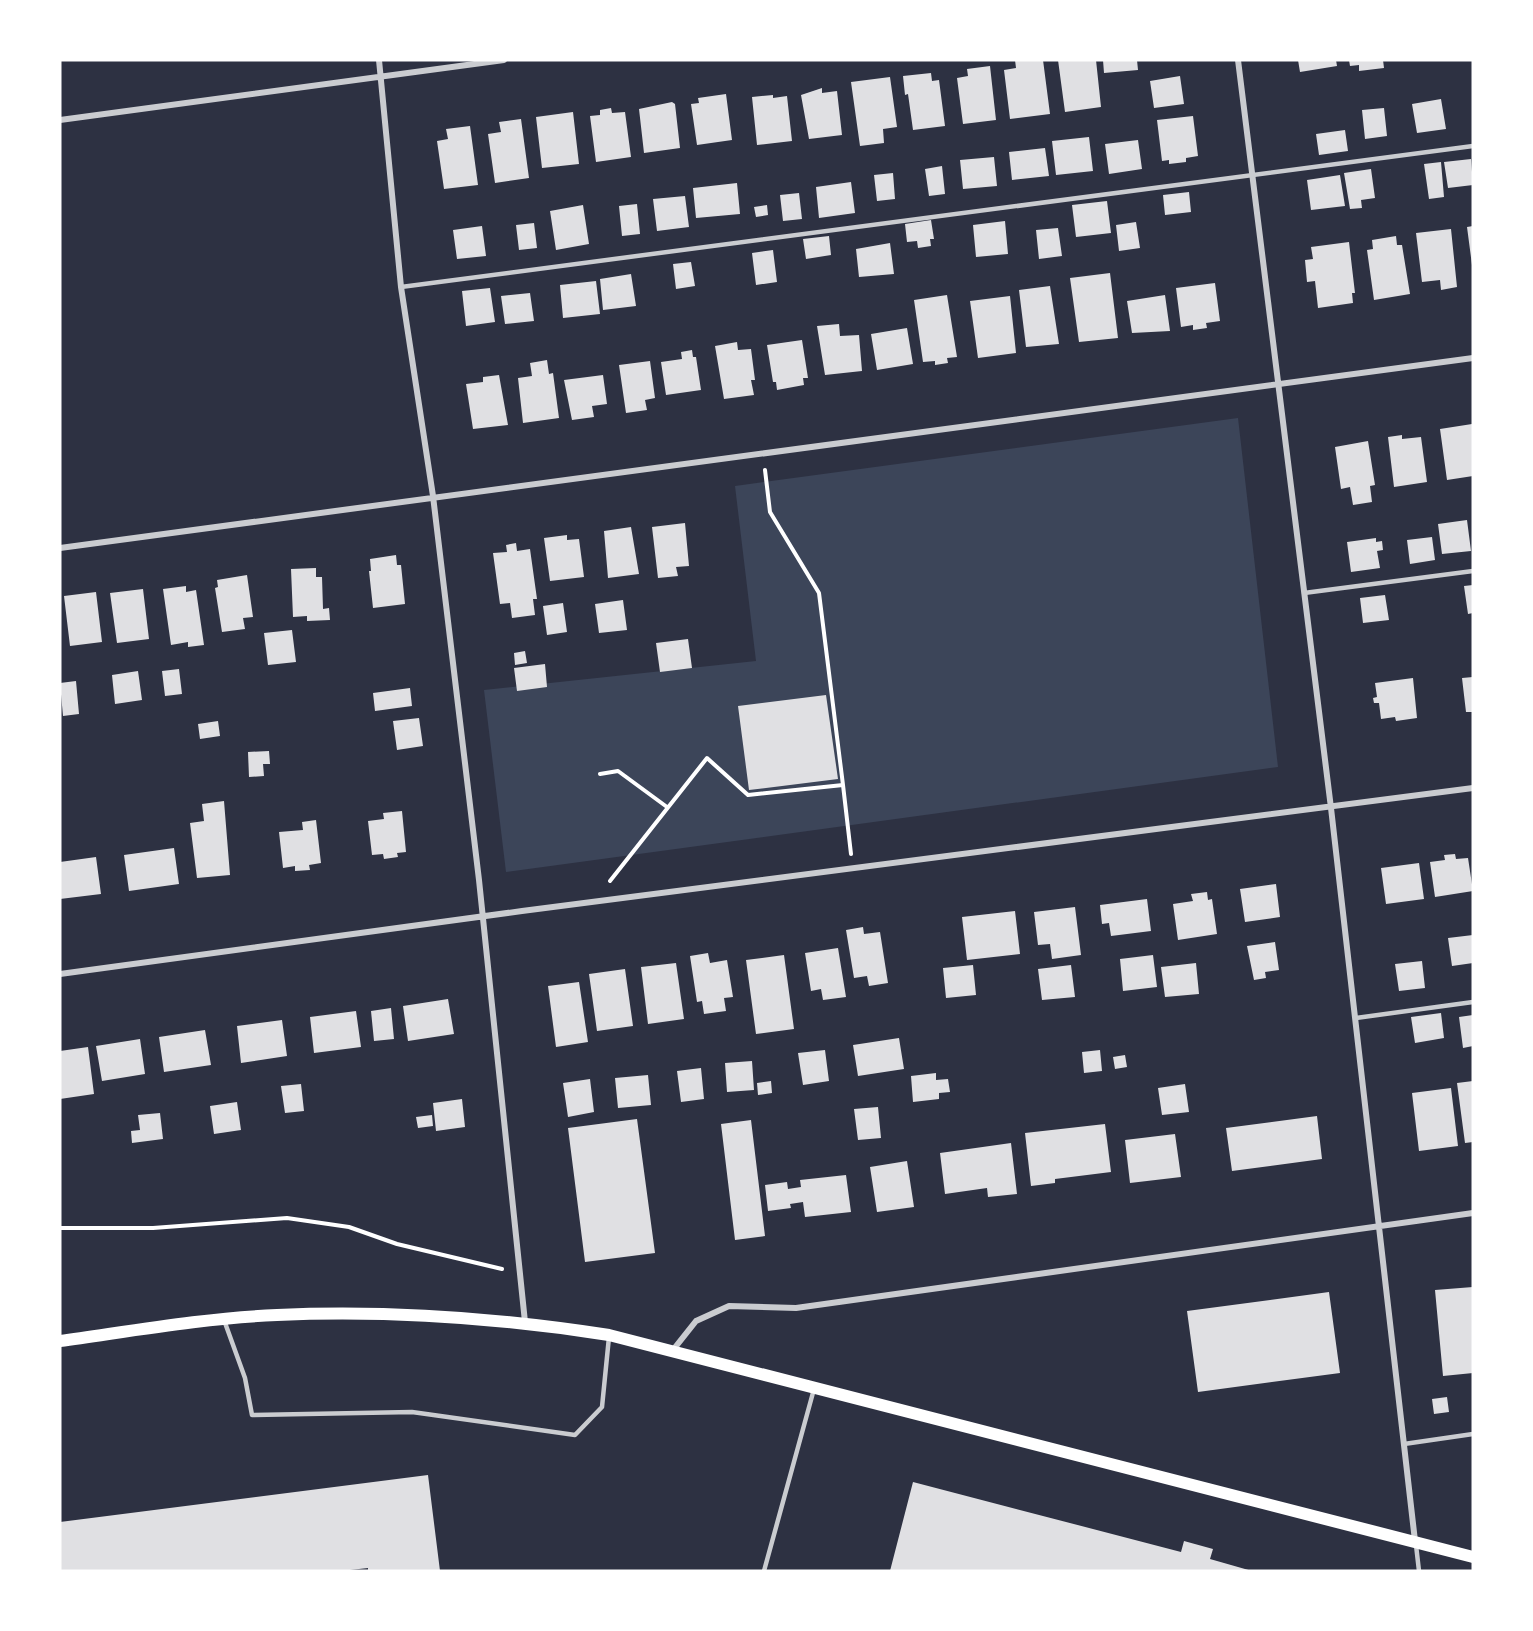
<svg xmlns="http://www.w3.org/2000/svg" width="1533" height="1631" font-family="Barlow,sans-serif">
<style>
.green{fill:#3c4559}
.building{fill:#e0e0e3}
.lines{fill:none;stroke-linecap:round;stroke-linejoin:round}
.path{stroke:#fff;stroke-width:4}
.service{stroke:#caccd0;stroke-width:4.5}
.minor{stroke:#caccd0;stroke-width:6}
.secondary{stroke:#fff;stroke-width:12}
</style>
<rect width="100%" height="100%" fill="#2d3142"/>
<path class="green" d="M1238,418L1278,767L506,872L484,690L756,661L735,486Z"/>
<path class="building" d="M1015,60H1043L1050,114L1010,119L1004,70L1016,68Z
M1058,60H1096L1101,107L1065,112Z
M1103,60H1137L1138,70L1104,73Z
M1298,60H1336L1337,66L1300,72Z
M1349,60H1383L1384,68L1359,71V65L1350,66Z
M990,66L996,120L963,124L957,78L968,76L967,69Z
M931,73L932,81L939,80L945,126L913,130L908,94L905,95L903,76Z
M1180,76L1184,104L1154,108L1150,81Z
M890,77L897,127L883,129L884,143L860,146L851,82Z
M822,88V93L837,91L842,135L809,139L801,95Z
M726,94L732,140L697,145L691,104L699,103L698,98Z
M773,95V98L787,96L792,141L757,145L752,97Z
M1441,99L1446,129L1417,133L1412,104Z
M672,102L675,104L680,148L644,153L639,109Z
M611,108L612,113L625,112L631,157L596,162L590,116L600,115V110Z
M1384,108L1387,136L1365,139L1362,110Z
M573,112L579,164L542,168L536,117Z
M1193,116L1198,156L1186,158V162L1169,164V160L1162,161L1157,120Z
M521,119L529,178L495,183L488,134L501,132L499,122Z
M470,126L478,185L444,189L437,141L448,139L446,129Z
M1345,130L1348,151L1319,155L1316,134Z
M1089,137L1093,171L1056,175L1052,141Z
M1138,140L1142,169L1109,174L1105,144Z
M1045,148L1049,176L1012,180L1009,152Z
M994,157L997,186L963,189L960,160Z
M1471,159L1473,185L1448,188L1444,162Z
M1441,162L1444,197L1429,199L1424,164Z
M942,166L945,194L929,196L925,169Z
M1371,169L1375,198L1361,200L1362,208L1350,209L1344,173Z
M893,173L895,199L877,201L874,175Z
M1340,175L1345,206L1311,210L1307,180Z
M851,182L855,213L819,218L816,187Z
M737,183L740,214L696,218L693,188Z
M1189,192L1191,212L1165,215L1163,195Z
M799,193L802,219L783,221L780,195Z
M685,196L689,227L657,231L653,199Z
M1107,201L1111,233L1076,237L1072,205Z
M637,204L640,234L622,236L619,206Z
M583,205L589,244L556,250L550,211Z
M767,205L768,215L756,217L754,207Z
M931,220L934,239H930L931,246L918,248L917,241L907,242L905,224Z
M1005,221L1008,254L976,257L973,225Z
M1136,222L1140,248L1119,251L1116,225Z
M534,223L537,248L519,250L516,225Z
M482,226L486,256L457,259L453,230Z
M1473,226V265H1472L1467,227Z
M1058,228L1062,256L1039,259L1036,230Z
M1451,229L1457,287L1441,290L1440,280L1422,282L1416,233Z
M829,236L831,255L806,259L803,239Z
M1396,236L1397,245H1402L1410,294L1374,300L1367,250L1373,249L1372,240Z
M1349,242L1355,293H1352L1353,303L1318,308L1315,281L1307,282L1305,260L1313,259L1311,247Z
M890,243L894,274L859,277L856,249Z
M773,250L777,282L756,285L752,253Z
M691,262L695,286L676,289L673,264Z
M1110,273L1118,338L1079,342L1070,278Z
M631,274L636,306L603,310L600,279Z
M596,281L600,314L563,318L560,285Z
M1215,283L1220,321L1206,323L1207,328L1193,330V325L1181,327L1176,288Z
M1050,286L1059,344L1026,347L1019,290Z
M490,288L495,322L466,326L462,291Z
M530,293L534,321L505,324L501,296Z
M947,295L957,357L947,358L948,363L935,365V361L923,362L914,300Z
M1165,295L1170,331L1132,333L1127,301Z
M1010,296L1016,353L978,358L970,301Z
M839,324L840,336L859,335L862,371L825,375L817,326Z
M907,328L913,364L877,370L871,334Z
M802,340L808,378H803L804,385L777,390L776,382H773L767,345Z
M737,342L738,350L751,349L755,380H751L754,395L724,399L715,346Z
M692,350L693,357H696L701,390L666,395L661,362L682,359L681,352Z
M547,360L549,374L553,373L559,418L523,423L518,378L532,376L530,363Z
M650,361L655,398L645,400L647,410L626,413L619,365Z
M499,375L508,425L473,429L466,384L483,382V377Z
M603,375L607,404L592,406L594,417L572,420L564,380Z
M1472,424L1473,476L1447,480L1440,429Z
M1402,435V439L1421,437L1427,482L1394,487L1388,437Z
M1368,441L1375,485L1370,486L1372,502L1353,505L1350,487L1341,489L1335,447Z
M1467,520L1471,551L1442,554L1438,524Z
M685,523L689,566L676,567L678,576L658,578L652,527Z
M631,527L639,574L608,578L604,531Z
M567,535V540L579,539L584,577L550,581L544,538Z
M1432,537L1435,560L1410,564L1407,540Z
M1376,538V542L1382,541L1383,550L1377,551L1380,568L1351,572L1347,542Z
M516,543L517,551L530,549L537,599H533L535,615L512,618L510,603L500,604L493,553L507,552L506,545Z
M396,555L397,565H401L405,604L373,608L369,571H371L370,559Z
M316,568V577H322L323,609L329,608L330,620L307,621V616L293,617L291,569Z
M247,575L253,617L243,618L245,629L222,632L215,588L218,587L217,580Z
M1473,585V613L1468,614L1464,586Z
M186,586V592L196,590L204,645L188,647V642L171,645L163,589Z
M143,589L149,639L117,643L110,593Z
M96,592L102,642L70,646L64,596Z
M1385,595L1389,620L1363,623L1360,598Z
M623,600L627,630L599,633L595,604Z
M563,603L567,632L547,635L543,606Z
M292,630L296,662L268,665L264,633Z
M688,639L692,668L660,672L656,643Z
M525,651L527,663L515,665L514,653Z
M545,664L547,687L517,691L514,668Z
M179,669L182,694L165,696L162,671Z
M138,671L142,700L115,704L112,675Z
M1473,677V712H1466L1462,678Z
M1413,678L1417,718L1396,721L1395,717L1381,719L1379,703H1374L1373,698L1377,697L1375,683Z
M76,681L79,714L63,716L60,683Z
M410,688L412,706L375,711L373,693Z
M826,695L838,779L749,790L738,706Z
M419,718L423,746L397,750L393,721Z
M218,721L220,736L200,739L198,724Z
M269,751L270,764H263L264,776L249,777L248,752Z
M224,801L230,875L197,878L190,823L204,821L202,804Z
M402,811L406,852L397,853L398,857L384,859L383,854L372,855L368,821L384,819L383,813Z
M316,820L321,863L309,865L310,870L295,871V866L283,868L279,832L303,830L302,822Z
M174,848L179,884L129,891L124,855Z
M1455,854L1456,859L1468,858L1473,891L1435,897L1430,862L1445,860L1444,855Z
M96,857L101,894L60,899V862Z
M1419,863L1424,899L1386,904L1381,868Z
M1276,884L1280,917L1245,922L1240,889Z
M1207,892L1208,900L1212,899L1217,934L1178,940L1173,904L1193,901L1191,894Z
M1147,899L1151,931L1111,936L1109,923L1102,924L1100,905Z
M1075,907L1081,955L1052,959L1050,944L1038,945L1034,912Z
M1015,911L1020,954L967,960L962,917Z
M863,927L864,934L880,932L888,983L869,986L867,976L854,978L846,930Z
M1473,935V963L1452,966L1448,938Z
M1275,942L1279,970L1265,972L1266,978L1254,980L1247,946Z
M838,948L846,997L823,1000L821,989L811,991L805,953Z
M708,953L710,963L727,960L733,997L724,998L726,1011L704,1014L702,1001L697,1002L690,956Z
M784,955L794,1029L756,1034L746,960Z
M1153,955L1157,987L1123,991L1120,959Z
M1422,961L1425,988L1399,991L1395,964Z
M676,963L684,1019L648,1024L641,967Z
M1196,963L1199,994L1165,997L1161,967Z
M973,965L976,995L946,998L943,968Z
M1071,965L1075,997L1042,1000L1038,969Z
M625,969L633,1026L597,1031L589,974Z
M579,982L588,1042L556,1047L548,986Z
M448,999L454,1034L408,1041L403,1006Z
M391,1008L394,1039L374,1041L371,1011Z
M356,1011L361,1047L314,1053L310,1017Z
M1441,1013L1444,1038L1415,1043L1411,1017Z
M1473,1015V1046L1463,1048L1459,1017Z
M282,1020L287,1056L241,1063L237,1026Z
M205,1030L211,1065L164,1072L159,1037Z
M899,1038L904,1069L858,1076L853,1045Z
M140,1039L145,1074L102,1081L96,1046Z
M88,1047L94,1094L60,1099V1051Z
M825,1050L829,1081L803,1085L798,1053Z
M1100,1050L1102,1071L1084,1073L1082,1052Z
M1125,1055L1127,1067L1115,1069L1113,1057Z
M752,1061L754,1090L727,1092L725,1063Z
M701,1068L704,1099L681,1102L677,1071Z
M936,1073V1080L948,1079L950,1092L939,1093V1099L913,1102L911,1076Z
M648,1075L651,1105L618,1108L615,1078Z
M590,1079L594,1112L568,1117L563,1083Z
M771,1081L772,1093L758,1095L757,1083Z
M1473,1081V1142L1465,1143L1457,1083Z
M301,1084L304,1111L285,1113L281,1086Z
M1185,1084L1189,1112L1162,1115L1158,1088Z
M1451,1088L1458,1146L1419,1151L1412,1093Z
M462,1099L465,1127L436,1131L433,1103Z
M237,1102L241,1130L214,1134L210,1106Z
M878,1107L881,1138L858,1140L854,1109Z
M160,1113L163,1139L132,1143L131,1131L140,1130L138,1115Z
M432,1115L433,1126L418,1128L416,1117Z
M1317,1116L1322,1159L1232,1171L1226,1128Z
M637,1119L655,1253L585,1262L568,1128Z
M751,1120L765,1236L735,1240L721,1124Z
M1105,1124L1111,1172L1055,1179V1183L1031,1186L1025,1133Z
M1175,1134L1181,1177L1130,1183L1125,1140Z
M1011,1143L1017,1194L988,1197L987,1188L945,1194L940,1153Z
M907,1161L914,1207L877,1212L870,1167Z
M846,1175L851,1212L805,1217L803,1202L790,1204L791,1208L768,1211L765,1185L787,1182L788,1189L801,1187L800,1180Z
M1473,1287V1373L1443,1376L1435,1290Z
M1329,1292L1340,1373L1198,1392L1187,1311Z
M1447,1397L1449,1412L1434,1414L1432,1399Z
M428,1475L440,1571H368V1568L341,1571H60V1522Z
M913,1482L1181,1552L1184,1541L1213,1549L1210,1559L1252,1571H890Z"/>
<g class="lines">
<path class="path" d="M765,470L770,512L819,593L843,785
M600,774L618,771L667,807
M610,881L707,758L748,795L843,785L851,854
M60,1228H153L287,1218L349,1227L397,1244L502,1269"/>
<path class="service" d="M401,287L1473,146
M1304,593L1473,571
M1356,1018L1473,1002
M224,1320L245,1378L252,1415L412,1412L575,1435L602,1407L609,1337
M1404,1444L1473,1434
M1416,1545L1419,1571
M764,1571L814,1389"/>
<path class="minor" d="M379,60L401,287L433,496L479,880L525,1322
M1238,60L1331,808L1415,1541
M60,120L504,60
M60,548L1473,358
M60,974L522,911L1473,788
M673,1350L696,1321L729,1306L796,1308L1473,1213"/>
<path class="secondary" d="M60,1341C132,1331 205,1318 277,1315C389,1310 499,1318 609,1335L1473,1557"/>
</g>
<rect width="1533" height="1631" fill="none" stroke="#ffffff" stroke-width="123"/>
</svg>
